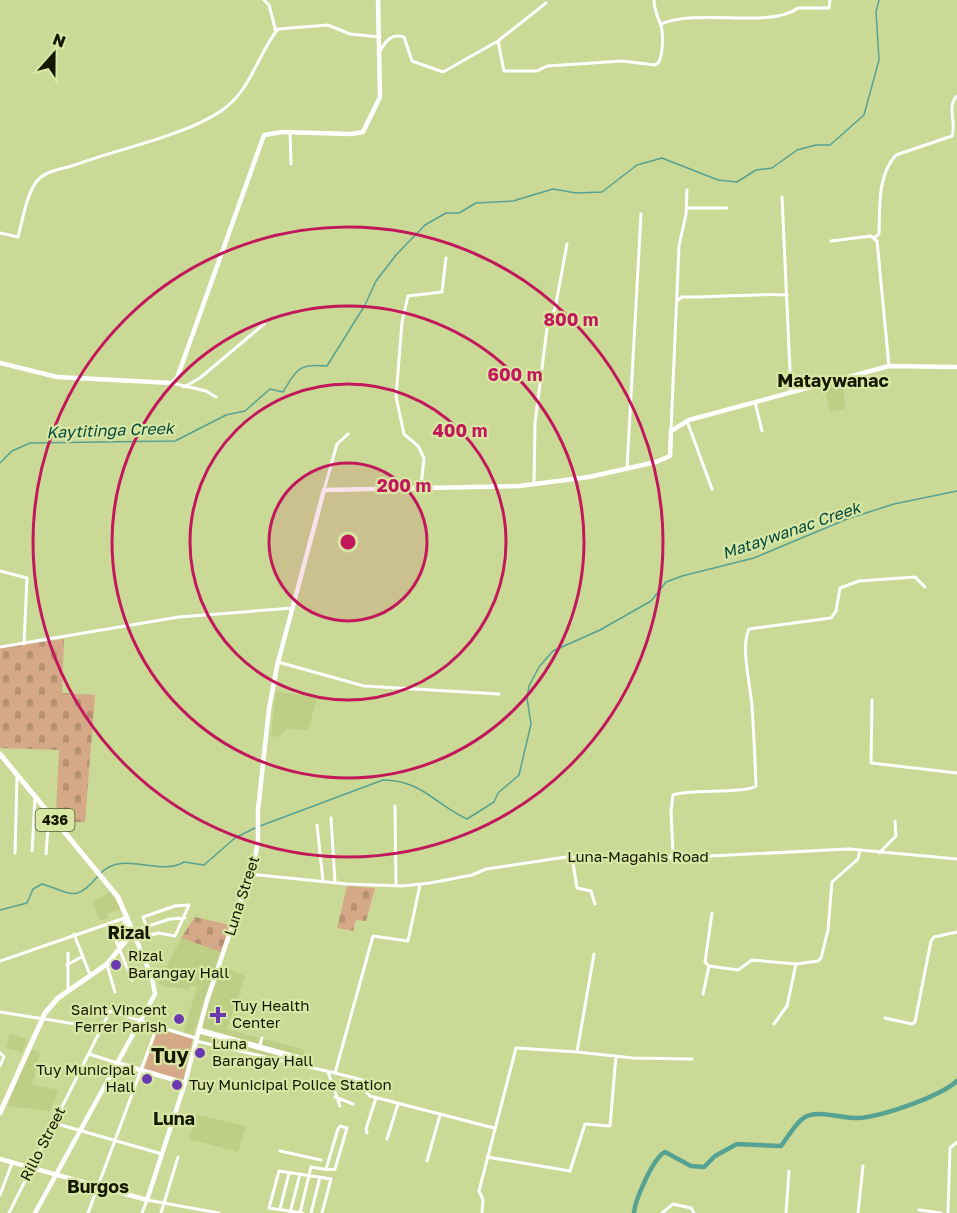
<svg xmlns="http://www.w3.org/2000/svg" width="957" height="1213" font-family="'Golos Text',sans-serif">
<style>
.built{fill:#bfce85}
.green{fill:#d5a887}
.cemetery{fill:url(#cemetery-stones)}
.lines{fill:none;stroke-linecap:round;stroke-linejoin:round}
.stream{stroke:#55a292;stroke-width:1.5}
.river{stroke:#55a292;stroke-width:4.5}
.street{stroke:#fff;stroke-width:3}
.secondary{stroke:#fff;stroke-width:4.5}
.primary{stroke:#fff;stroke-width:5}
.ring{fill:none;stroke:#c2185b;stroke-width:3}
.poi-dot{fill:#6b3ab1;stroke:#d8e6a4;stroke-width:2}
.labels{text-anchor:middle;stroke-width:4.5;stroke-linejoin:round;paint-order:stroke}
.shield{fill:#d8e6a4;stroke:#4f5632;stroke-width:1.5}
.shield-label{font-size:14px;font-weight:bold;fill:#141801}
.street-label{font-size:15px;fill:#141801;stroke:#d8e6a4}
.poi-label{font-size:15px;fill:#141801;stroke:#d8e6a4;text-anchor:start}
.water-label{font-size:16px;font-style:italic;fill:#034a3f;stroke:#d8e6a4}
.quarter-label{font-size:18px;font-weight:bold;fill:#141801;stroke:#d8e6a4}
.district-label{font-size:21px;font-weight:bold;fill:#141801;stroke:#d8e6a4}
.centre{fill:#c2185b;stroke:#d8e6a4;stroke-width:3}
.ring-label{font-size:18px;text-anchor:middle;font-weight:bold;fill:#c2185b;stroke:#d8e6a4;stroke-width:4.5;stroke-linejoin:round;paint-order:stroke}
</style>
<defs>
<pattern id="cemetery-stones" width="16" height="16" patternUnits="userSpaceOnUse" patternTransform="scale(1.5)"><rect width="16" height="16" fill="#d5a887"/><path d="M2 7V4a2 2 0 0 1 4 0v3zM10 15v-3a2 2 0 0 1 4 0v3z" fill="#b69073"/></pattern>
</defs>
<rect width="100%" height="100%" fill="#cbd997"/>
<path class="built" d="M843,380L845,409L830,411L824,385Z
M276,691L317,698L308,730L286,729L279,737L271,736Z
M110,892L121,909L107,914L108,918L100,921L93,902Z
M181,938L221,952L193,1035L183,1032L197,988L191,985L189,989L168,987L158,984Z
M221,966L245,976L227,1029L305,1050L301,1065L198,1040Z
M10,1034L27,1039L22,1052L6,1048Z
M31,1049L40,1053L32,1085L59,1090L50,1111L7,1106Z
M197,1115L246,1126L238,1152L189,1139Z"/>
<path class="green" d="M158,1029L193,1039L183,1081L144,1069Z"/>
<path class="cemetery" d="M64,639L62,693L95,695L85,822H62L56,815L59,750L0,748V648Z
M347,886L375,888L366,921L356,920L353,931L337,928Z
M195,917L230,925L221,952L181,938Z"/>
<g class="lines">
<path class="stream" d="M0,463L12,451L30,443L175,441L226,415L245,411L270,389L283,392C297,369 299,363 327,366L365,305L376,281L396,255L425,225L446,213H459L476,203L513,201L553,189L576,193L602,192L637,165L662,158L718,180L737,182L756,170L772,168L797,150L816,145H830L864,115L879,60L876,12L879,0
M260,826L383,780C421,780 435,804 467,819L494,802L498,793L519,775L531,724L527,698L529,686L539,667L553,651L600,630L651,601L666,582L682,576L754,558L847,519L894,504L957,491
M101,873C123,850 159,877 184,862L204,865L235,838L255,828
M0,910L27,903L33,889L42,884C70,892 75,904 98,876"/>
<path class="river" d="M634,1213C635,1200 653,1158 665,1152L691,1166L704,1167L715,1156L737,1144L781,1146C788,1137 796,1122 805,1117C819,1109 842,1119 857,1118C881,1117 939,1097 957,1081"/>
<path class="street" d="M264,0L269,5L276,32
M661,24C700,8 770,29 798,8H829L830,0
M498,41L504,71H537L547,66L622,61L655,65L659,62C663,52 664,33 660,23C657,15 654,9 654,0
M380,51C386,41 391,33 404,37L412,61L443,72L498,41L546,3
M290,132L291,164
M782,197L791,392
M686,208H727
M0,233L18,237C23,219 26,195 37,181C46,170 63,169 75,165C120,148 182,137 221,111C251,91 257,55 278,29L328,25L350,34L380,37
M875,237L879,234C880,207 877,176 896,155L952,136C957,123 946,107 957,96
M831,241L871,236L877,241L889,366
M677,301L682,297C717,298 751,293 787,295
M172,383L206,391L216,397
M184,387L200,378L264,324
M755,402L762,431
M687,421L712,489
M671,430L679,246L686,214L687,190
M627,468L641,214
M534,484L535,423L544,352L548,321L555,309L567,244
M421,487L424,458L418,446L404,434L396,397L402,322L408,296L442,292L446,258
M324,490L337,444L348,434
M0,571L27,578L24,644
M0,647L179,617L293,608
M278,662L364,686L499,694
M872,700L871,763L957,773
M395,806L396,885
M331,818L335,882
M317,825L323,881
M32,851L35,799
M15,853L17,777
M879,853L896,836L895,821
M46,854L49,814
M572,857L577,888L591,891L595,904
M670,858L673,852L671,812L673,795C691,789 744,794 756,786C755,760 754,734 752,707C751,687 740,647 749,629L831,618L836,611L840,588L859,581L915,577L925,587
M250,874L347,884L402,886L430,883L472,875L486,869L566,857L670,858L849,849L957,859
M189,905L175,936L159,933L150,935L143,917L175,906Z
M109,924L132,980
M133,931L170,919L185,918
M74,934L90,975
M68,953V990
M0,961L125,918
M67,965L83,956
M107,965L115,992
M709,966L705,962L712,913
M703,994L709,966L738,970L752,960L796,964
M0,1012L101,1028
M885,1018L912,1024L915,1022L931,941L934,937L957,932
M774,1024L787,1006L796,964L818,961L821,958L828,930L832,882L858,859L860,850
M199,1032L300,1060V1057L199,1029
M196,1041L335,1073L373,936L408,941L420,885
M259,1048L262,1038
M577,1052L633,1058L692,1059
M0,1053L4,1057L0,1066
M89,1054L117,1063
M328,1072L340,1106
M335,1073L366,1081L367,1093L370,1096L494,1128
M335,1097L353,1104
M54,1123L162,1154
M367,1133L366,1129L376,1098
M387,1139L398,1104
M280,1151L321,1160
M487,1157L570,1171L585,1124L610,1126L616,1056
M427,1161L440,1115
M0,1195L12,1163
M280,1209L289,1173
M919,1210L941,1213
M9,1213L110,1011L195,1038
M88,1213L157,1027
M142,1213L147,1200L219,1213
M161,1213L178,1157
M290,1213L300,1174
M300,1213L311,1167C319,1168 328,1171 335,1169L347,1128L340,1126L338,1129L326,1169
M303,1213L269,1208L279,1171L331,1179L322,1213
M311,1213L320,1177
M482,1213L483,1200L479,1191L516,1048L577,1052L594,954
M662,1213L673,1204L691,1208L694,1213
M786,1213L789,1171
M858,1213L863,1166
M948,1213L950,1148L957,1142"/>
<path class="secondary" d="M0,363L57,377L172,383L177,378L264,135L282,132L352,134L363,132L380,97L378,0
M117,1063L185,1083
M0,1159L147,1200L185,1083L207,1000L254,862L258,842V810L269,709L277,666L324,490L519,486L589,477L656,462L670,456L671,431L689,420L889,366L957,367
M35,1213L155,994L152,978L133,932"/>
<path class="primary" d="M0,754L118,897L133,932L129,937
M121,945L126,916
M0,1113L45,1013L58,998L107,964L129,937"/>
</g>
<circle cx="348" cy="542" r="79" fill="#c2185b" fill-opacity=".12"/>
<g class="ring">
<circle cx="348" cy="542" r="79"/>
<circle cx="348" cy="542" r="158"/>
<circle cx="348" cy="542" r="236"/>
<circle cx="348" cy="542" r="315"/>
</g>
<g class="poi-dot">
<circle cx="116" cy="965" r="6"/>
<path d="M215 1006h6v6h6v6h-6v6h-6v-6h-6v-6h6z"/>
<circle cx="179" cy="1019" r="6"/>
<circle cx="200" cy="1053" r="6"/>
<circle cx="147" cy="1079" r="6"/>
<circle cx="177" cy="1085" r="6"/>
</g>
<g class="labels">
<rect class="shield" x="35.5" y="809" width="39" height="22" rx="4.5"/>
<g class="shield-label">
<text x="55" y="825">436</text>
</g>
<g class="street-label">
<text x="638" y="862">Luna-Magahis Road</text>
<text transform="translate(242 896) rotate(-72)" y="5">Luna Street</text>
<text transform="translate(43 1144) rotate(-63)" y="5">Rillo Street</text>
</g>
<g class="poi-label">
<text x="128" y="961">Rizal<tspan x="128" dy="17">Barangay Hall</tspan></text>
<text x="232" y="1011">Tuy Health<tspan x="232" dy="17">Center</tspan></text>
<text x="167" y="1015" text-anchor="end">Saint Vincent<tspan x="167" dy="17">Ferrer Parish</tspan></text>
<text x="212" y="1049">Luna<tspan x="212" dy="17">Barangay Hall</tspan></text>
<text x="135" y="1075" text-anchor="end">Tuy Municipal<tspan x="135" dy="17">Hall</tspan></text>
<text x="189" y="1090">Tuy Municipal Police Station</text>
</g>
<g class="water-label">
<text transform="translate(110 430) rotate(-2)" y="6">Kaytitinga Creek</text>
<text transform="translate(791 530) rotate(-19)" y="6">Mataywanac Creek</text>
</g>
<g class="quarter-label">
<text x="833" y="387">Mataywanac</text>
<text x="129" y="939">Rizal</text>
<text x="174" y="1125">Luna</text>
<text x="98" y="1193">Burgos</text>
</g>
<g class="district-label">
<text x="170" y="1063">Tuy</text>
</g>
</g>
<circle cx="348" cy="542" r="9" class="centre"/>
<g class="ring-label">
<text x="571" y="326">800 m</text>
<text x="515" y="381">600 m</text>
<text x="460" y="437">400 m</text>
<text x="404" y="492">200 m</text>
</g>
<g transform="translate(54 54) rotate(21)" stroke="#d8e6a4" stroke-width="4.5" paint-order="stroke">
<path d="M0-4.5L10 22L0 15L-10 22Z" fill="#141801"/>
<text y="-9" font-size="16" font-weight="bold" text-anchor="middle" fill="#141801">N</text>
</g>
</svg>
